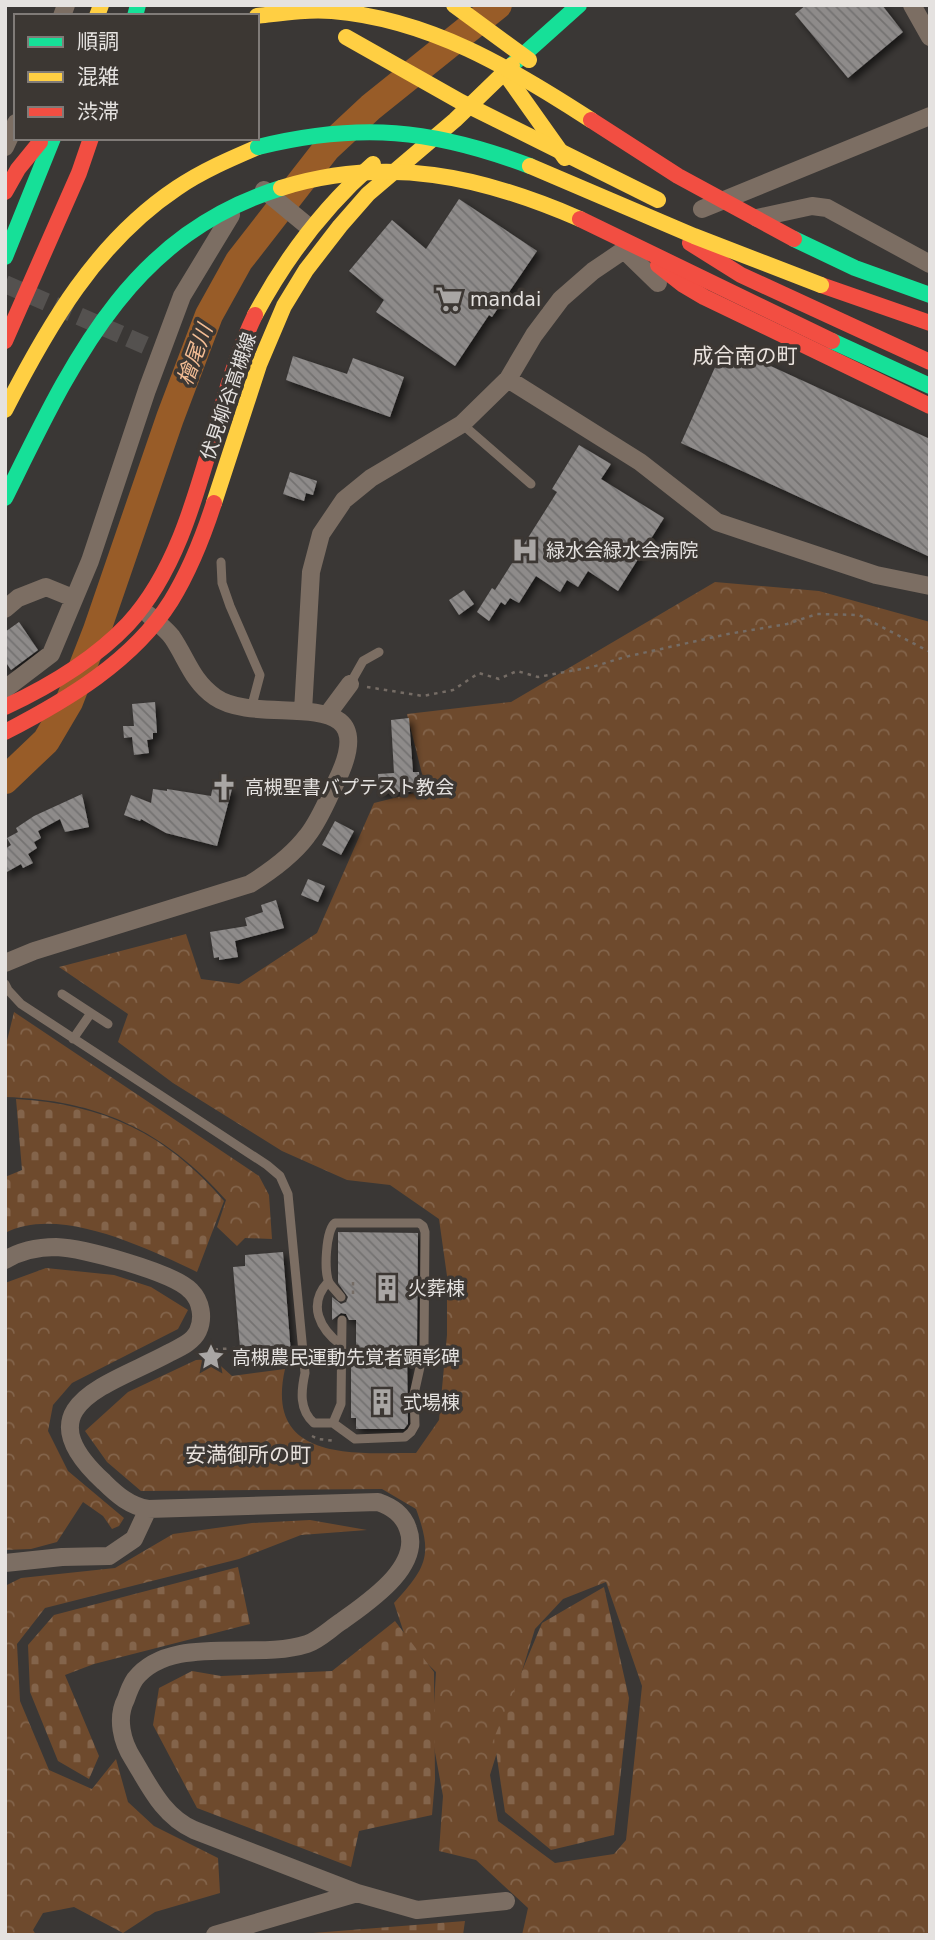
<svg xmlns="http://www.w3.org/2000/svg" width="935" height="1940" font-family="'DejaVu Sans','Noto Sans JP',sans-serif">
<style>
.forest{fill:url(#forest-crowns);fill-rule:evenodd}
.cemetery{fill:url(#cemetery-stones)}
.lines{fill:none;stroke-linecap:round;stroke-linejoin:round}
.river{stroke:#985c28;stroke-width:28}
.building{fill:url(#building-back-hatch);filter:url(#shadow)}
.street-tunnel{stroke:#54514f;stroke-width:18;stroke-dasharray:18 9;stroke-linecap:butt}
.path{stroke:#756c65;stroke-width:2.5;stroke-dasharray:3.5 5;stroke-linecap:butt}
.lane{stroke:#7c6e63;stroke-width:9}
.street{stroke:#7c6e63;stroke-width:18}
.fast{stroke:#16e098;stroke-width:16}
.slow{stroke:#ffcf43;stroke-width:16}
.jam{stroke:#f24e42;stroke-width:16}
.fast-bridge{stroke:#16e098;stroke-width:16}
.slow-bridge{stroke:#ffcf43;stroke-width:16}
.jam-bridge{stroke:#f24e42;stroke-width:16}
.labels{text-anchor:middle;stroke-width:7;stroke-linejoin:round;paint-order:stroke}
.poi-label{font-size:19px;fill:#e5e2e0;stroke:#3c3733;text-anchor:start}
.street-label{font-size:19px;fill:#e5e2e0;stroke:#3c3733}
.water-label{font-size:21px;font-style:italic;fill:#f4bd94;stroke:#3c3733}
.neighbourhood-label{font-size:21px;fill:#eae3de;stroke:#3c3733}
</style>
<defs>
<pattern id="forest-crowns" width="20" height="18" patternUnits="userSpaceOnUse" patternTransform="scale(1.75)"><rect width="20" height="18" fill="#6e4a2d"/><path d="M2 6a3 3 0 1 1 6 0M12 15a3 3 0 1 1 6 0" fill="none" stroke="#83644b"/></pattern>
<pattern id="cemetery-stones" width="16" height="16" patternUnits="userSpaceOnUse" patternTransform="scale(1.75)"><rect width="16" height="16" fill="#6e4a2d"/><path d="M2 7V4a2 2 0 0 1 4 0v3zM10 15v-3a2 2 0 0 1 4 0v3z" fill="#83644b"/></pattern>
<pattern id="building-back-hatch" width="6" height="6" patternUnits="userSpaceOnUse" patternTransform="scale(1.75)"><rect width="6" height="6" fill="#8e8b8a"/><path d="M-1 5l2 2M0 0l6 6M5-1l2 2" fill="none" stroke="#747271"/></pattern>
<filter id="shadow"><feDropShadow dx="4" dy="4" stdDeviation="3.5" flood-color="#0009"/></filter>
</defs>
<rect width="100%" height="100%" fill="#3a3735"/>
<path class="forest" d="M715,582L819,591L930,622V1935H522L528,1908L476,1860L439,1851L443,1796L432,1736L436,1672L408,1645L394,1603C427,1567 433,1555 416,1509L382,1489L141,1491L107,1462L85,1431L128,1392L196,1360L213,1359L232,1376L285,1369C264,1462 354,1453 416,1453L439,1420L447,1335V1276L439,1219L390,1185L347,1180L282,1151L173,1083L118,1042L128,1014L59,967L186,934L201,979L239,984L317,933L374,803L426,790L407,714L511,702ZM606,1582L642,1686L626,1840L614,1854L555,1863L498,1821L490,1775L535,1629L563,1599Z
M14,1012L259,1176L269,1195L272,1239L245,1238L237,1246L217,1227L226,1200C164,1130 98,1100 5,1097V1049Z
M46,1268L114,1275L151,1287L188,1310L178,1329L72,1383L53,1405L48,1431L68,1471L124,1518L119,1526L112,1529L103,1516L83,1502L57,1542L31,1549L5,1550V1283Z
M310,1520L367,1530L301,1535L239,1559L45,1608L17,1644L20,1701L49,1770L92,1789L116,1759L128,1802L154,1826L218,1858L220,1893L155,1912L123,1933L74,1907L43,1913L33,1930L36,1935H5V1586L21,1578L115,1568L173,1534L252,1523Z"/>
<path class="cemetery" d="M16,1099C104,1104 167,1134 224,1201L197,1272C146,1248 59,1205 5,1233V1177L22,1170Z
M238,1567L250,1624L94,1664L65,1675L99,1756L89,1779L58,1761L30,1692L28,1645L54,1615Z
M604,1587L629,1698L614,1835L551,1850L505,1812L494,1738L542,1623Z
M395,1621L434,1672L435,1780L432,1815L359,1831L351,1867L197,1808L153,1725L159,1688L192,1671L221,1676L332,1671Z
M465,1921L463,1935H312L313,1933Z"/>
<g class="lines">
<path class="river" d="M5,780L46,741L69,702L97,630L170,418L209,315L239,261L327,148L371,107L498,5"/>
</g>
<path class="building" d="M806,5H882L903,32L848,78L795,14Z
M459,199L537,251L492,317L489,315L455,366L376,312L384,300L349,271L392,220L426,249Z
M725,345L930,439V557L681,443Z
M293,356L347,374L353,358L404,377L390,417L286,380Z
M579,445L611,464L601,479L664,518L618,591L588,571L578,587L567,580L560,592L536,576L519,603L510,598L505,605L501,602L489,621L477,612L492,588L495,590L557,492L552,489Z
M290,472L317,481L313,495L306,493L304,501L283,494Z
M464,590L474,604L459,615L449,600Z
M19,622L38,650L11,670L5,661V632Z
M155,702L157,733H153V739L147,740L149,753L134,755L132,737L124,738L123,726H134L132,704Z
M409,718L413,772H419L420,791L379,793L378,774L394,773L391,720Z
M213,785L232,789L217,846L166,833L141,819L140,821L124,815L131,795L151,803L153,789L167,791V789L211,796Z
M82,794L89,827L65,832L60,819L38,831L41,838L34,842L37,848L28,854L33,863L23,868L21,864L5,873V849L11,845L7,838L18,832L16,828L34,816Z
M335,821L354,831L341,855L322,845Z
M308,879L325,886L318,902L301,895Z
M276,900L284,928L235,941L238,957L219,960V957L214,958L210,932L247,926L245,918L263,912L261,905Z
M338,1232L418,1233L417,1348H407L408,1424L404,1429H356V1418H351V1353H356V1320H349L346,1314L341,1313L332,1320V1297L341,1304L346,1302L348,1297L338,1283Z
M283,1252L291,1354L252,1357L251,1346L240,1347L233,1267L245,1266V1255Z"/>
<g class="lines">
<path class="street-tunnel" d="M5,284L161,352"/>
<path class="path" d="M367,687L423,696L453,690L479,673L499,679L517,671L538,677L592,667L625,657L728,634L787,624L817,614L859,615L930,652
M353,1294V1278
M206,1350L236,1348L237,1357H247V1363L293,1359
M312,1436L318,1439L336,1441"/>
<path class="lane" d="M462,424L531,484
M221,562L222,583L230,606L260,675L251,709
M350,684L363,661L379,652
M5,984L8,990L21,1004L267,1165L280,1176L288,1194L305,1373C301,1391 299,1410 314,1423H333L341,1404L342,1320
M62,994L91,1013L73,1039
M91,1013L108,1024
M328,1282C307,1305 320,1329 341,1345
M333,1423L355,1439L405,1437L411,1432L415,1425L414,1394L424,1349L425,1232L423,1226L419,1223H335C326,1229 323,1274 330,1284C333,1288 337,1292 341,1297"/>
<path class="street" d="M912,5L930,37
M62,16L66,5
M5,147L16,123
M264,190L310,228
M702,209L930,116
M757,218L812,206L827,208L930,264
M508,379L640,462L717,522L876,575L930,586
M5,609L18,598L46,587L73,598
M5,689L51,654L90,561L147,390L182,296L231,215
M303,711L311,572L321,534L344,500L371,478L462,424L508,379L534,335L561,299L593,271L624,250L658,283
M327,715L350,684
M5,963L34,951L250,884C271,871 292,856 307,836C319,821 327,801 335,784C390,676 262,730 215,697C192,681 187,659 172,637C166,629 156,622 149,615
M5,1260C20,1251 39,1247 56,1247C83,1248 173,1272 191,1291C201,1301 204,1318 198,1331C193,1342 179,1348 169,1353C110,1385 20,1405 104,1482C117,1495 130,1506 148,1509L378,1502C392,1507 403,1514 408,1529C422,1567 368,1602 342,1621C331,1628 319,1640 307,1644C255,1661 171,1633 135,1679C131,1685 128,1693 126,1699C116,1718 122,1742 133,1759C150,1787 163,1816 194,1830L357,1893L417,1910L506,1901
M5,1563L62,1557L109,1556L134,1539L148,1509
M215,1935L357,1893"/>
<path class="fast" d="M135,16L138,5
M512,65L579,5
M794,239L855,268L930,295
M5,257L53,138"/>
<path class="slow" d="M97,16L101,5
M504,72L565,158
M255,315C286,257 324,207 373,164
M5,410C48,326 96,242 177,188C202,171 230,159 258,147
M214,503L259,365L284,306L306,270L340,226L368,194L455,120L512,65"/>
<path class="jam" d="M5,192L18,169L40,142
M690,243L741,275L930,362
M658,265L682,284L704,297L930,406
M821,285L930,323
M5,341L79,173L91,138
M5,707C50,686 94,660 128,624C201,545 209,411 255,315
M5,732C67,700 133,661 171,601C190,570 203,537 214,503"/>
<path class="fast-bridge" d="M258,147C360,122 432,129 530,166
M832,341L930,386
M5,498C71,365 127,236 281,188"/>
<path class="slow-bridge" d="M454,5L529,60
M257,16C282,13 307,9 332,11C429,19 511,68 591,120
M346,37L461,102L658,200
M530,166L694,236L821,285
M281,188C388,155 481,176 580,219"/>
<path class="jam-bridge" d="M591,120L678,176L794,239
M580,219L832,341"/>
</g>
<defs>
<symbol id="supermarket-bare" viewBox="-9 -9 18 18"><path d="M-6-5.5h2.5l.6 2H6L4.5 2H-2.5L-4.4-4H-6ZM-1.5 3.2a1.3 1.3 0 1 0 .1 0ZM3 3.2a1.3 1.3 0 1 0 .1 0Z" fill="#a9a6a4" stroke="#3c3733" stroke-width="2.5" paint-order="stroke"/></symbol>
<symbol id="hospital-bare" viewBox="-9 -9 18 18"><path d="M-5-5h3v3.5h4V-5h3V5h-3V1.5h-4V5h-3Z" fill="#a9a6a4" stroke="#3c3733" stroke-width="2.5" paint-order="stroke"/></symbol>
<symbol id="church-bare" viewBox="-9 -9 18 18"><path d="M-1.2-6h2.4v3.5h3.3v2.4h-3.3V6h-2.4V-.1h-3.3v-2.4h3.3Z" fill="#a9a6a4" stroke="#3c3733" stroke-width="2.5" paint-order="stroke"/></symbol>
<symbol id="building-bare" viewBox="-9 -9 18 18"><path d="M-4-6H4V6H1V3H-1V6H-4ZM-2.5-4.3h1.7v1.8h-1.7ZM.8-4.3h1.7v1.8H.8ZM-2.5-1h1.7V.8h-1.7ZM.8-1h1.7V.8H.8Z" fill="#a9a6a4" stroke="#3c3733" stroke-width="2.5" paint-order="stroke"/></symbol>
<symbol id="sight-bare" viewBox="-9 -9 18 18"><path d="M0-6L1.8-2.2L6-1.7L2.9 1.2L3.7 5.4L0 3.3L-3.7 5.4L-2.9 1.2L-6-1.7L-1.8-2.2Z" fill="#a9a6a4" stroke="#3c3733" stroke-width="2.5" paint-order="stroke"/></symbol>
</defs>
<g fill-rule="evenodd">
<use href="#supermarket-bare" x="430" y="280" width="38" height="38"/>
<use href="#hospital-bare" x="506" y="531" width="38" height="38"/>
<use href="#church-bare" x="205" y="768" width="38" height="38"/>
<use href="#building-bare" x="368" y="1269" width="38" height="38"/>
<use href="#sight-bare" x="192" y="1338" width="38" height="38"/>
<use href="#building-bare" x="363" y="1383" width="38" height="38"/>
</g>
<g class="labels">
<g class="poi-label">
<text x="470" y="306">mandai</text>
<text x="546" y="557">緑水会緑水会病院</text>
<text x="245" y="794">高槻聖書バプテスト教会</text>
<text x="408" y="1295">火葬棟</text>
<text x="232" y="1364">高槻農民運動先覚者顕彰碑</text>
<text x="403" y="1409">式場棟</text>
</g>
<g class="street-label">
<text transform="translate(228 396) rotate(-71)" y="7">伏見柳谷高槻線</text>
</g>
<g class="water-label">
<text transform="translate(195 355) rotate(-70)" y="7">檜尾川</text>
</g>
<g class="neighbourhood-label">
<text x="745" y="363">成合南の町</text>
<text x="248" y="1462">安満御所の町</text>
</g>
</g>
<rect width="935" height="1940" fill="none" stroke="#e5e2e0" stroke-width="14"/>
<rect x="14" y="14" width="245" height="126" fill="#3c3733" stroke="#807b78" stroke-width="2"/>
<rect x="28" y="37" width="35" height="10" fill="#16e098" stroke="#807b78" stroke-width="2"/>
<text x="77" y="49" font-size="21" fill="#e5e2e0">順調</text>
<rect x="28" y="72" width="35" height="10" fill="#ffcf43" stroke="#807b78" stroke-width="2"/>
<text x="77" y="84" font-size="21" fill="#e5e2e0">混雑</text>
<rect x="28" y="107" width="35" height="10" fill="#f24e42" stroke="#807b78" stroke-width="2"/>
<text x="77" y="119" font-size="21" fill="#e5e2e0">渋滞</text>
</svg>
